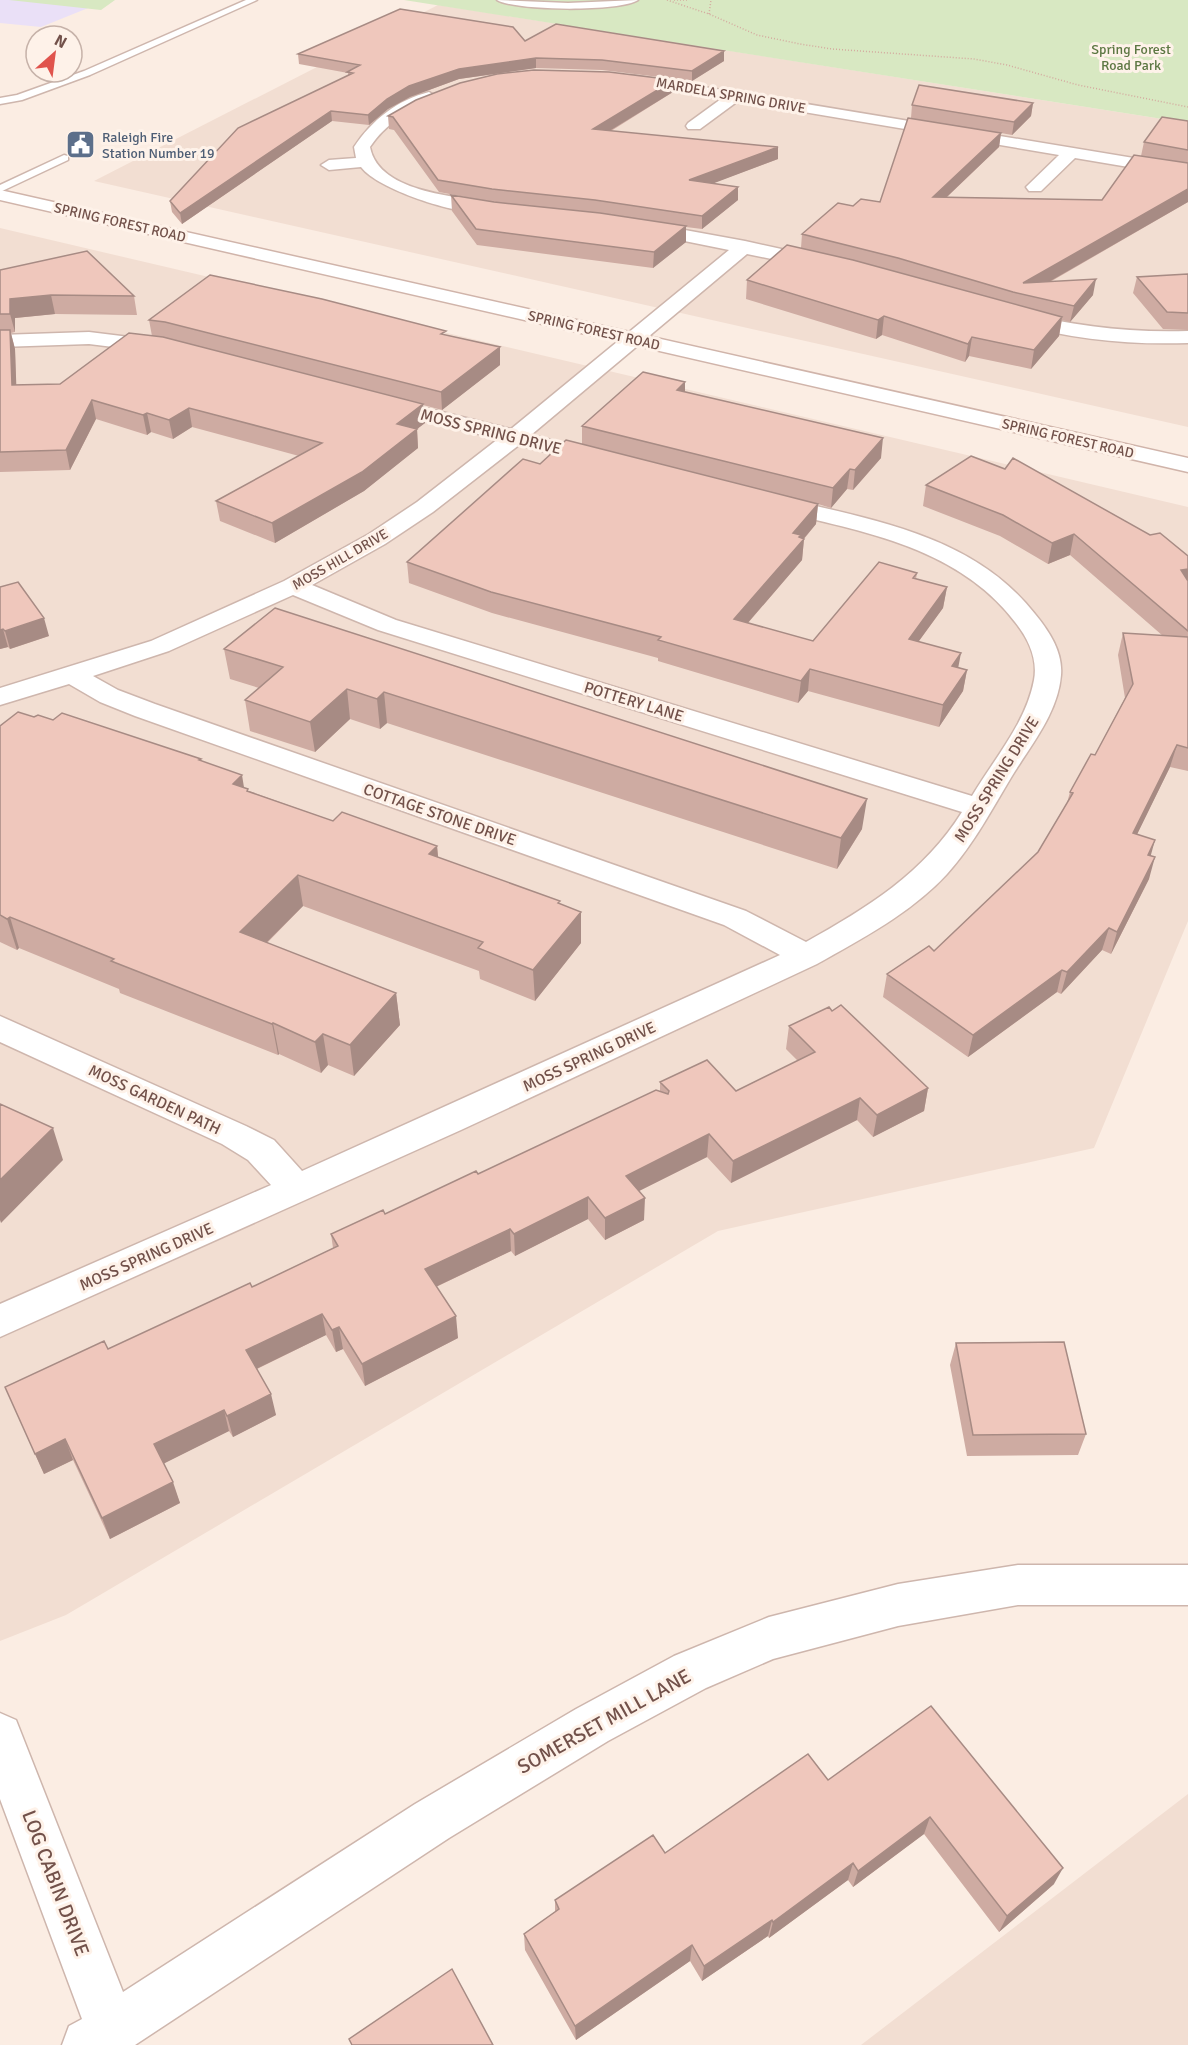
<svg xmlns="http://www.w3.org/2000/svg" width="1188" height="2045" font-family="Signika,sans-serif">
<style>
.residential{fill:#f2ded2}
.education{fill:#eae0f7}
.green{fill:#d8e8c2}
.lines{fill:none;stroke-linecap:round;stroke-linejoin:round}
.lane-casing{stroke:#ceb6ad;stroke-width:3}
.street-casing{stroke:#ceb6ad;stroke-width:3}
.secondary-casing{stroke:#d0b4aa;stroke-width:3}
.path{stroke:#d4aa9f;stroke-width:1.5;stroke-dasharray:1 2;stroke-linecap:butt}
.lane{fill:#fff;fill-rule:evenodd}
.street{fill:#fff;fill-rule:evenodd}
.secondary{fill:#fff;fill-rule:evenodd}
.wall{fill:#ceaba2}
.shaded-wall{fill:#a78b84}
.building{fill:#efc7bc;stroke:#a78b84;stroke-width:1.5}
.labels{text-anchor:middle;stroke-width:6;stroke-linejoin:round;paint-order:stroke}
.far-park-label{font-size:14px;fill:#5c7742;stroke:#fef2e9}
.far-street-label{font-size:14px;fill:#72514a;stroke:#fef2e9}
.far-service-label{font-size:14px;fill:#4e5e75;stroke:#fef2e9;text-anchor:start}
.street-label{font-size:16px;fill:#72514a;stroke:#fef2e9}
.near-street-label{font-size:20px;fill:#72514a;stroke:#fef2e9}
</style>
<rect width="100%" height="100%" fill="#fbede3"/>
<path class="residential" d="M438,5L1188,123V427L94,181Z
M0,228L1188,507V921L1094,1148L718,1231L66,1615L0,1641Z
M1188,1794V2045H861Z"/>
<path class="education" d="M0,0H108L41,27L0,23Z"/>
<path class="green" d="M9,0H115L101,10Z
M404,0H1188V123Z"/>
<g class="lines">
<defs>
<path id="lane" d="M246,0H257L90,75L22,100L0,104V98L17,95L84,71Z
M497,0L568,3L638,0C621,12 514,11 497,0Z
M64,155L68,156V160L0,192V185Z"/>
<path id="street" d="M631,75L1188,167V177L1075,158L1041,191H1029L1026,187L1059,155L738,101L700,129H688L686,126L688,123L721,99L626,82L624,79Z
M429,92L437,97L434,100C409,110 386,123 370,147C379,195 463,196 501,205L504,209L501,213C472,220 380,192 361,167L329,170L321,165L329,160L356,158L354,147C372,120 397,100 429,92Z
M641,222L745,241L827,259L829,263L827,267L820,269L747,254L531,435L609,454L612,459L609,464L601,466L519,445L433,512L385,544L312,585L396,620L972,796C994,759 1026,723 1034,680C1038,659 1028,638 1015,622C956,544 854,530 765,508L761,503L765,498L773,496C867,519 972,533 1035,614C1049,631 1063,652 1061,675C1058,713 1031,745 1012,776C992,809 974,844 947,874C911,913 863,938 817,964L461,1130L0,1337V1304L271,1185L248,1160L222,1144L0,1042V1016L246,1126L274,1140L302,1171L780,955L724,925L135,716L100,702L69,684L0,705V688L151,641L284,581L369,534L417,502L498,439L374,407L370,403L374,399L381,397L511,429L729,250L635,231L632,227L635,223ZM293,595L378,630L962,812C924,873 867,908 806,942L746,911L155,704L118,690L93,676L169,651Z
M1017,312C1074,326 1129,333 1188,331V343C1127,345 1069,339 1010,322L1007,318L1010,314Z
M89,332L162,341L169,343L172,347L169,351L162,353L89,344L0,347V335Z
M1018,1565H1188V1605H1018L898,1626L773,1659L706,1688L608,1741L449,1838L135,2045H62L69,2026L82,2019L0,1799V1713L16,1720L123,1992L415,1804L576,1709L674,1656L769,1617L898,1584Z"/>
<path id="secondary" d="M0,190L1188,458V472L0,200Z"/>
</defs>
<use href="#lane" class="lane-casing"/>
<use href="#street" class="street-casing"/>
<use href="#secondary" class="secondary-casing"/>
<path class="path" d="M667,0L709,14L757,35L800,44L832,49L974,59L1007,65L1078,85L1188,107
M674,0H688
M709,14L711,0"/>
<use href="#lane" class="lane"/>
<use href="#street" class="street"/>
<use href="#secondary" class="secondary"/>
</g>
<path class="wall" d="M525,41L724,61L692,81L602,70L536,68L459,79L410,97L388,109L369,125L332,121L182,224L172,212L170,201L348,75V73L299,64L298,54Z
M673,92L611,131L778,159L713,183L738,187V200L702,229L686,227V242L653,268L477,245L452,211L451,195L481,200L439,192L394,130L389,129L388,116Z
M1033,103L1031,116L1012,135L1001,133L999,147L947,197L1102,200L1141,156L1144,142L1188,121V202L1050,282L1093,295L1070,322L1062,320L1059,336L1031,369L969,356L965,362L882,335L876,339L746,299L747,280L801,248L802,234L853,206L880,202L911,118L912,105Z
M0,270L134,296L137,315L55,314L15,318V332L11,333L15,349L16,385L60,384L152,336L149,320L446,335L500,347V365L442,410L423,405L425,423L417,429L418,448L364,491L275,543L220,521L216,501L299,456L192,427L173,439L151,432L147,435L96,419L70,470L0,472Z
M1188,274V330L1163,329L1133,293L1137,277Z
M685,392L881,458L853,490L847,489L831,508L818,504L816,524L804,539L802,560L748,623L813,641L917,573L916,579L947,587L943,608L919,641L958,667L967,670L963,691L939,727L808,691L798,703L658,661V658L492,613L409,583L407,562L540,464L582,444V426Z
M926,485L1150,535L1188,556V771L1170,767L1137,834L1151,856L1149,879L1111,954L1102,950L1061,994L1057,992L968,1057L883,997L887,974L934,951L1038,852L1067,803L1070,792L1095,755L1125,698L1118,655L1123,633L1163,636L1070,555L1048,564L1000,536L923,506Z
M0,587L49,636L10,649L8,647L0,649Z
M275,608L862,829L837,869L387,723L380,729L350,719L315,752L250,731L245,700L259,688L230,679L224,649Z
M34,717L53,720L202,761L249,791L333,821L437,846L438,857L581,912V943L535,1001L480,979L479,971L303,906L267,943L396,993L400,1025L354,1076L328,1065L321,1073L279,1054L278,1055L120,993L119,989L19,948L17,950L0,942V726Z
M789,1026L928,1088L924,1111L873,1137L857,1120L731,1183L707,1157L639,1191L644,1220L605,1240L588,1219L515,1256L511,1251L436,1287L458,1338L365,1386L343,1349L336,1352L326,1335L257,1369L276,1415L233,1437L229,1431L164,1463L180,1503L110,1539L73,1460L44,1474L5,1387L108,1349L252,1287L333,1248L331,1234L385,1214L478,1174L660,1091V1082L736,1091L798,1061L786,1049Z
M956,1343L1086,1434L1078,1455L967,1456L950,1365Z
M931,1706L1054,1884L999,1932L924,1834L853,1887L848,1880L769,1938L768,1936L702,1981L690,1961L576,2040L525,1950L524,1934L555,1912V1900L665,1853L828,1780Z"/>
<path class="shaded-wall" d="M724,51V61L692,81V71Z
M536,58V68L459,79L410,97L388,109L369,125L368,115L387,99L409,86L459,69Z
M674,80L673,92L593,141V129Z
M1033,103L1031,116L1012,135L1014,122Z
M331,111L332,121L182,224L180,213Z
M1001,133L999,147L931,212L933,197Z
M778,147V159L688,193L689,180Z
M738,187V200L702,229V216Z
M1188,189V202L1026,295L1023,283Z
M686,226V242L653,268L654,252Z
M1096,279L1093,295L1070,322L1074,306Z
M51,295L55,314L15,318V332L10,314V299Z
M884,316L882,335L876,339L878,320Z
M1062,317L1059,336L1031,369L1034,350Z
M10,330L15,349L17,404L12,385Z
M972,337L969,356L965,362L968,344Z
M500,347V365L442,410L441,392Z
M685,382V401L677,390Z
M92,400L96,419L70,470L66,450Z
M423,404L425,423L417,429L418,448L364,491L275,543L272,523Z
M189,408L192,427L173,439L169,420Z
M147,413L151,432L147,435L143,415Z
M883,438L881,458L853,490L855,470Z
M850,469L847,489L831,508L833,488Z
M818,504L816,524L800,543L804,539L802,560L733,640L734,619L793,533Z
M1074,534L1070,555L1048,564L1052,543Z
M1188,569V589L1181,570Z
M947,587L943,608L905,660L909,639Z
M44,618L49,636L10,649L5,631Z
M3,629L8,647L0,649V630Z
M961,653L957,674L952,666Z
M810,669L808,691L798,703L801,681Z
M967,670L963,691L939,727L943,705Z
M347,689L350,719L315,752L310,722Z
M384,692L387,723L380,729L377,699Z
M1177,745L1170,767L1127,855L1133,833Z
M242,775L247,806L233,784Z
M867,799L862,829L837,869L841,838Z
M1155,840L1149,862L1148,855Z
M437,846L440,877L429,854Z
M1155,857L1149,879L1111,954L1117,932Z
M298,875L303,906L246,963L240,932Z
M581,912V943L535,1001L533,970Z
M10,917L19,948L17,950L7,919Z
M1109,928L1102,950L1061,994L1067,972Z
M1062,970L1057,992L968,1057L973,1035Z
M396,993L400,1025L354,1076L350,1045Z
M273,1023L279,1054L278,1055L272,1024Z
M323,1034L328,1065L321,1073L315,1042Z
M928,1088L924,1111L873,1137L877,1115Z
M860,1098L857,1120L731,1183L733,1161Z
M53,1128L63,1160L1,1223L0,1220V1180Z
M709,1134L707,1157L625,1198L626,1176Z
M588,1197V1219L515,1256L514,1234Z
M645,1198L644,1220L605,1240V1218Z
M510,1229L511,1251L427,1291L425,1269Z
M322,1314L326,1335L252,1371L246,1350Z
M456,1316L458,1338L365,1386L362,1364Z
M339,1327L343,1349L336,1352L332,1330Z
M271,1394L276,1415L233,1437L227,1416Z
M224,1410L229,1431L161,1465L154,1444Z
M65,1439L73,1460L44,1474L35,1454Z
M173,1482L180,1503L110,1539L102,1518Z
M930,1817L924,1834L853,1887L858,1871Z
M853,1863L848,1880L769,1938L773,1922Z
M1063,1868L1054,1884L999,1932L1007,1916Z
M772,1920L768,1936L702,1981L704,1966Z
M692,1945L690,1961L576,2040L575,2026Z"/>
<path class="building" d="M400,9L513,27L525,41L556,24L724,51L692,71L602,60L536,58L459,69L409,86L387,99L368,115L331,111L180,213L170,201L238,128L353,73L347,72L360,65L298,54Z
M534,70L609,72L674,80L593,129L778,147L689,180L738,187L702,216L595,200L492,189L438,180L393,117L388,116L416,100L460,83L497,74Z
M919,85L1033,103L1014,122L912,105Z
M1162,117L1188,121V150L1144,142Z
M908,118L1001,133L933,197L1102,200L1134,155L1188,163V189L1023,283L1096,279L1074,306L1013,292L898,258L802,234L838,203L853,206L861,199L880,202Z
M451,195L494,202L600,213L686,226L654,252L476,229Z
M787,245L853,260L1062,317L1034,350L972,337L968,344L884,316L878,320L747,280Z
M87,251L134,296L51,295L10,299V314H0V270Z
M1188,274V313L1167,312L1137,277Z
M210,275L322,299L446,331L441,334L500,347L441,392L165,322L149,320Z
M0,330H10L12,385L60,384L129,333L163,337L423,404L397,424L417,429L362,472L272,523L216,501L322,443L189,408L169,420L147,413L143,415L92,400L66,450L0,452Z
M643,372L685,382L677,390L883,438L855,470L850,469L833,488L582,426Z
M566,440L818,504L793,533L801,535L799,537L804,539L734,619L813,641L879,562L917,573L913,578L947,587L909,639L961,653L952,666L967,670L943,705L810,669L801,681L658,640L661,637L491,592L407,562L523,459L540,464Z
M971,456L1005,469L1013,458L1150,535L1160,533L1188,556V569L1181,570L1188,581V631L1074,534L1052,543L1003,515L926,485Z
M18,582L44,618L5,631L3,629L0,630V587Z
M275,608L867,799L841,838L384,692L377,699L347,689L310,722L245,700L283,667L224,649Z
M1123,633L1188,637V748L1177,745L1133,833L1155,840L1148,855L1155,857L1117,932L1109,928L1067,972L1062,970L973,1035L887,974L929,946L934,951L1038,852L1073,793L1070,792L1091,754L1095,755L1133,684Z
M18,712L34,717L38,715L53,720L62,713L201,759L199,760L242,775L233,784L248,789L247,791L333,821L342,812L437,846L429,854L560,901L558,903L581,912L533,970L478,948L483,942L298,875L240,932L396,993L350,1045L323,1034L315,1042L273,1023L272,1024L111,961L114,959L10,917L7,919L0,915V726Z
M841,1005L928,1088L877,1115L860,1098L733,1161L709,1134L626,1176L645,1198L605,1218L588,1197L514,1234L510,1229L425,1269L456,1316L362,1364L339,1327L332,1330L322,1314L246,1350L271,1394L227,1416L224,1410L154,1444L173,1482L102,1518L65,1439L35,1454L5,1387L104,1341L108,1349L250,1283L252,1287L338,1246L331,1234L383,1210L385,1214L476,1171L478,1174L656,1090L668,1094L669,1091L660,1082L707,1060L736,1091L815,1052L789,1026L829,1007L832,1011Z
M0,1104L53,1128L0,1180Z
M1064,1342L1086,1434L973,1435L956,1343Z
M931,1706L1063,1868L1007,1916L930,1817L858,1871L853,1863L773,1922L772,1920L704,1966L692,1945L575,2026L524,1934L559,1909L555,1900L653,1835L665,1853L808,1754L828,1780Z
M452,1969L493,2045H352L349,2039Z"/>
<defs>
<symbol id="civic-square" viewBox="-11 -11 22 22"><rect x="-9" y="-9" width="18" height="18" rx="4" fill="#5c6f8a" stroke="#fef2e9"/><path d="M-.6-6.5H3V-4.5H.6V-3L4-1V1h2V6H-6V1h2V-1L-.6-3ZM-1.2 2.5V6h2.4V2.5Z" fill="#fff"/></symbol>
</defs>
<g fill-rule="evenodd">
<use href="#civic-square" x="64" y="128" width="33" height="33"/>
</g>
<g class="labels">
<g class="far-park-label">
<text x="1131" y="54">Spring Forest<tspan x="1131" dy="16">Road Park</tspan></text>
</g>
<g class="far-street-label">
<text transform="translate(731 95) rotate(10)" y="5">MARDELA SPRING DRIVE</text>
<text transform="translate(120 222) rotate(13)" y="5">SPRING FOREST ROAD</text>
<text transform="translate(594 330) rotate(13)" y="5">SPRING FOREST ROAD</text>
<text transform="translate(1068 438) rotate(13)" y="5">SPRING FOREST ROAD</text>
<text transform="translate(340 559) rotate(-30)" y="5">MOSS HILL DRIVE</text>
</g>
<g class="far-service-label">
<text x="102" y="142">Raleigh Fire<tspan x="102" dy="16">Station Number 19</tspan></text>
</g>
<g class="street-label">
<text transform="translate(491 431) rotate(14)" y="6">MOSS SPRING DRIVE</text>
<text transform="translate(634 701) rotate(17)" y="6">POTTERY LANE</text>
<text transform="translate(996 779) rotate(-58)" y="6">MOSS SPRING DRIVE</text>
<text transform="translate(440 814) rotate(19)" y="6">COTTAGE STONE DRIVE</text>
<text transform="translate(589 1056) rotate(-25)" y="6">MOSS SPRING DRIVE</text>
<text transform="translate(155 1099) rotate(25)" y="6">MOSS GARDEN PATH</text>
<text transform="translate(146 1256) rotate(-24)" y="6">MOSS SPRING DRIVE</text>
</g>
<g class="near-street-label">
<text transform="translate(604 1721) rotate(-29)" y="7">SOMERSET MILL LANE</text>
<text transform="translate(56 1883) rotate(69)" y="7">LOG CABIN DRIVE</text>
</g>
</g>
<g transform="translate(54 54) rotate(28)"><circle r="28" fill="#fef2e9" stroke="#c6b2a9" stroke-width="1.5"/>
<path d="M0-4.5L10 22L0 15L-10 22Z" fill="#e0544d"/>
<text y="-9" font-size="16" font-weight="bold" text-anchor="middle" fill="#72514a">N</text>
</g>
</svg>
